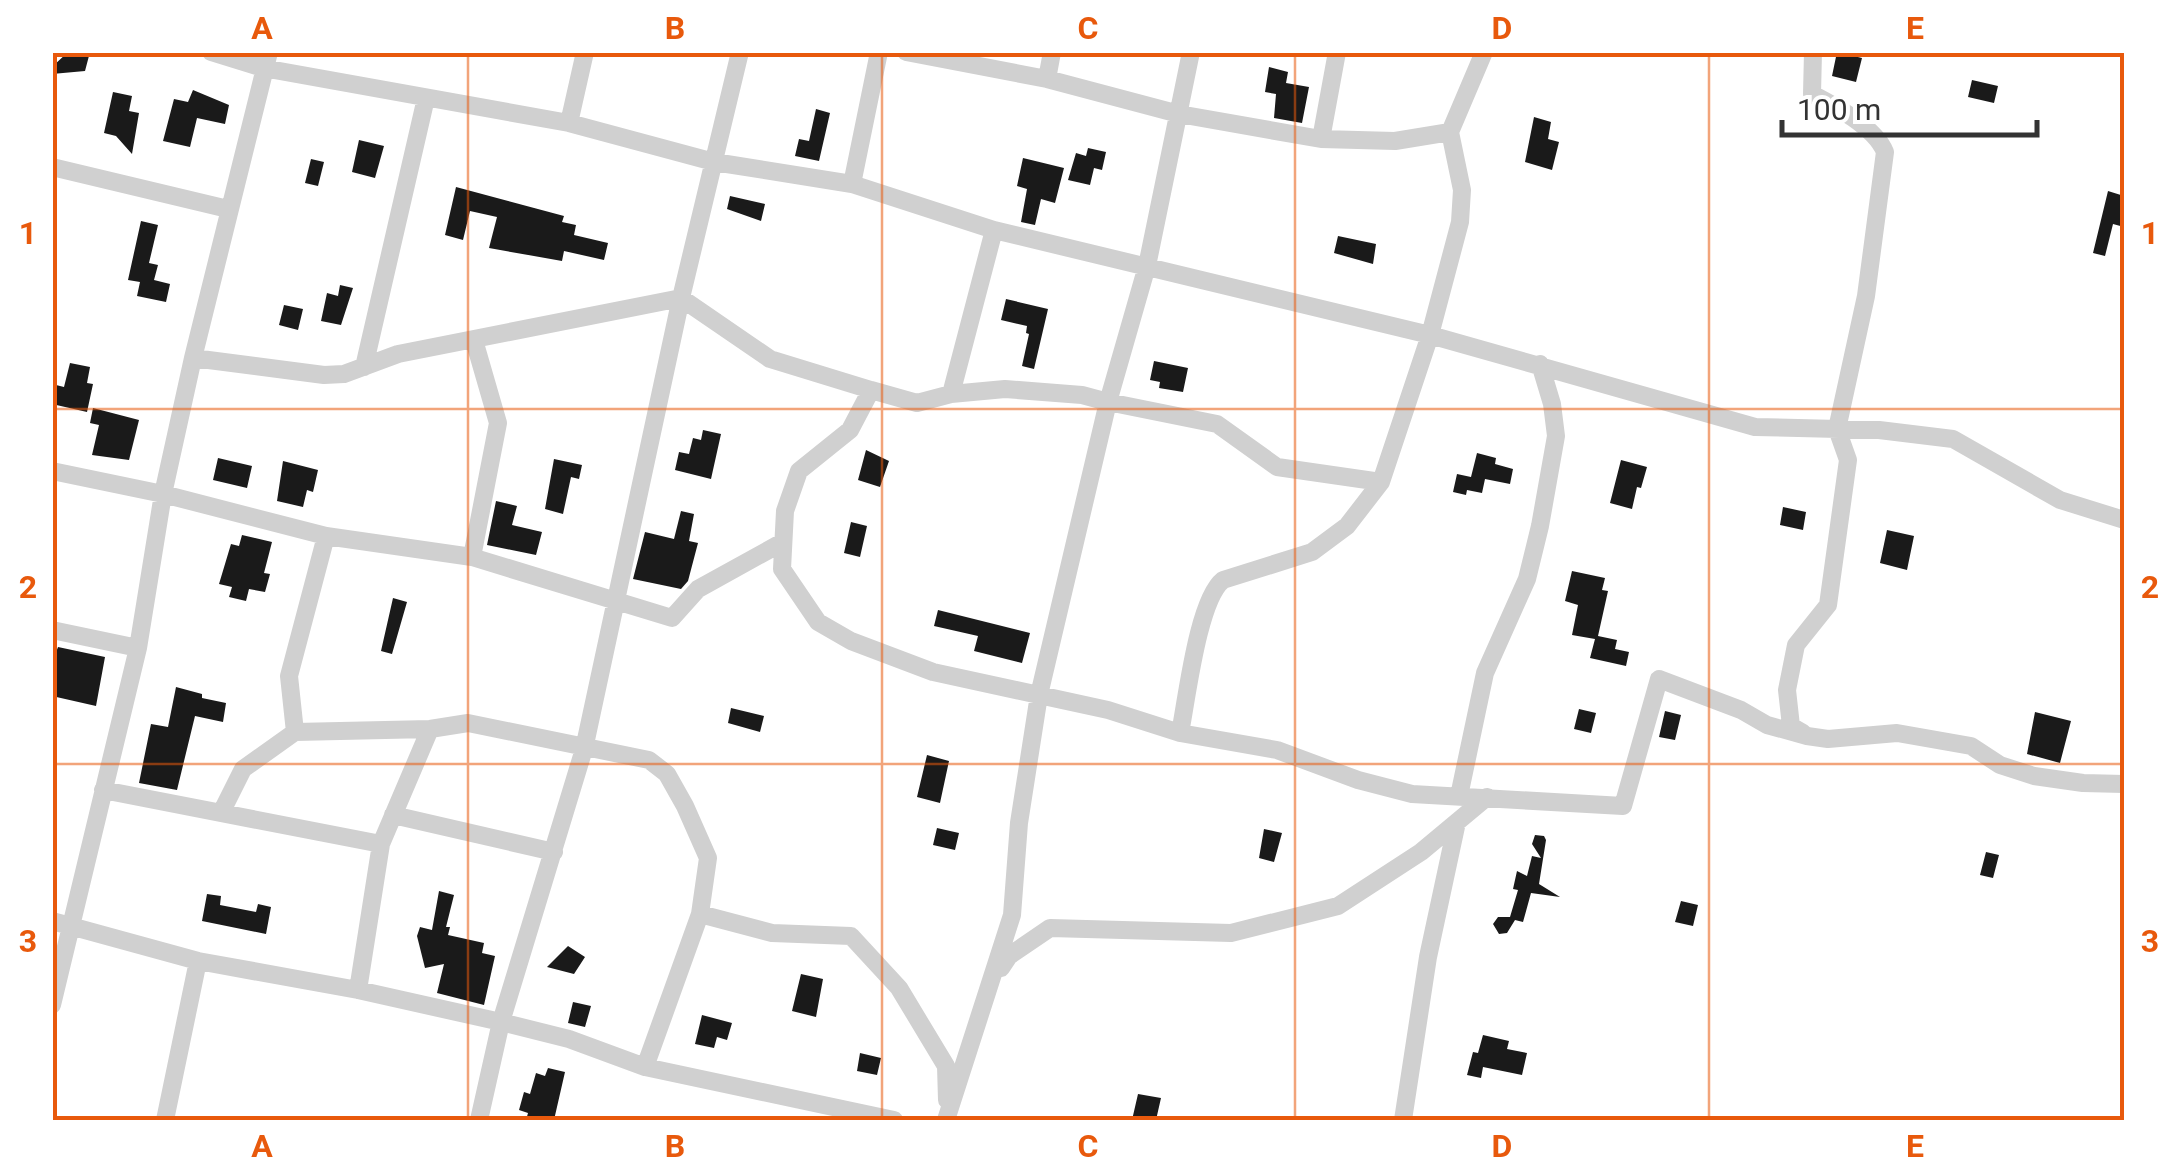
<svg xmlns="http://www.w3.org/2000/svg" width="2177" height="1173" font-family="Roboto,sans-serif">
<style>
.building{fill:#1a1a1a}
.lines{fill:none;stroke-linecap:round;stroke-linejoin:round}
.minor{stroke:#d0d0d0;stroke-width:18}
.grid{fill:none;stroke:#e8590c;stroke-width:2.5;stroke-opacity:0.55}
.neatline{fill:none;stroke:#e8590c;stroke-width:4}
.grid-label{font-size:32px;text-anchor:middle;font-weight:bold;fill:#e8590c}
</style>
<rect width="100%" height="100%" fill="#fff"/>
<path class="building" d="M68,52H90L85,71L52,74V67Z
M1837,52L1862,58L1856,82L1832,76Z
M1269,67L1288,72L1286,83L1309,87L1302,123L1274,118L1276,94L1265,92Z
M1972,80L1998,86L1994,103L1968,97Z
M193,90L229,105L225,124L197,118L190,147L163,141L174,99L188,102Z
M113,92L132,96L129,111L139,113L132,154L116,136L104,133Z
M816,109L830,113L819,161L795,156L799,139L809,141Z
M1534,117L1551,122L1548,139L1559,142L1552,170L1525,162Z
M359,140L384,146L375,178L352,172Z
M1088,148L1106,152L1102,170L1094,168L1090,185L1068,180L1076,153L1086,156Z
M1023,158L1064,168L1055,203L1041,199L1035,225L1021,222L1027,189L1017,186Z
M311,159L324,162L318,186L305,183Z
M456,187L564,216L562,222L576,225L574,235L608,243L604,260L564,251L562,261L489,248L497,217L470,211L463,240L445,235Z
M2108,191L2124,196V227L2113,224L2105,256L2093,253Z
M730,196L765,204L761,221L727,209Z
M141,221L158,225L149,263L158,265L154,280L170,284L166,302L137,296L140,282L128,280Z
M1338,236L1376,244L1373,264L1334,253Z
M340,285L353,288L341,325L321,321L327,293L338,296Z
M1006,299L1048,309L1034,369L1022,366L1029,334L1026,333L1027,326L1001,320Z
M284,305L303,309L298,330L279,325Z
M1154,361L1188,368L1183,392L1159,388L1160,382L1150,380Z
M70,363L90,367L87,383L93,384L87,412L52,404V384L64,387Z
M93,408L139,420L129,460L92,455L99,425L90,423Z
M703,430L721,434L711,479L675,470L679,452L689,454L693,438L701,440Z
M866,450L889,461L880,487L858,480Z
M1477,453L1496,458L1495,464L1513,469L1510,484L1485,479L1482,493L1467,490L1466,495L1453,492L1457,474L1471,477Z
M218,458L252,466L247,488L213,480Z
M554,459L582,465L579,479L571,477L563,514L545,509Z
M1621,460L1647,467L1641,488L1637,487L1632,509L1610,503Z
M283,461L318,470L313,492L307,490L303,507L277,501Z
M496,501L517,506L512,525L542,532L536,555L487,545Z
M1783,507L1806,512L1803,530L1780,525Z
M681,511L694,514L689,541L698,543L688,581L681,589L633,579L645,532L674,539Z
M851,522L867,526L860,557L844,553Z
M1887,530L1914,536L1907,570L1880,563Z
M242,535L272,542L264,573L270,574L265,592L249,589L246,601L229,597L232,587L219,584L231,544L239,546Z
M1572,571L1605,578L1602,590L1608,591L1598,636L1617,640L1615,649L1629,652L1626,666L1590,658L1595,639L1572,635L1578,605L1565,601Z
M393,598L407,602L392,654L381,651Z
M938,610L1030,633L1022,663L974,651L978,636L934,626Z
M58,647L105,657L96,706L52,696L55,676L52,675V663Z
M176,687L202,694V698L226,703L223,722L195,716L177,790L139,783L151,724L168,727Z
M731,708L764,716L760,732L728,723Z
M1579,709L1596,713L1591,733L1574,729Z
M1665,711L1681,715L1675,740L1659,737Z
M2035,712L2071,721L2060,763L2027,754Z
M927,755L949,761L940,803L917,797Z
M937,828L959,833L955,850L933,845Z
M1264,829L1282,833L1274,862L1259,858Z
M1535,835L1544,836L1546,840L1539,884L1560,897L1531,893L1523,922L1515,920L1507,933L1499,934L1493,924L1498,917H1510L1518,890L1513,889L1517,871L1527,876L1532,856L1541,858L1532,844Z
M1986,852L1999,855L1993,878L1980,875Z
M439,891L454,895L446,927H450L448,935L484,943L482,953L495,956L484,1005L437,993L444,964L425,968L417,936L420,927L432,930Z
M207,894L221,896L220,905L256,912L258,904L271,907L266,934L202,921Z
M1681,901L1698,905L1693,926L1675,922Z
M568,946L585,957L574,974L547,967Z
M801,974L823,979L816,1017L792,1011Z
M573,1002L591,1006L585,1027L568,1023Z
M702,1015L732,1023L727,1040L717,1037L714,1048L695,1044Z
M1483,1035L1509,1041L1507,1049L1527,1053L1522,1075L1483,1067L1481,1078L1467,1075L1473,1052L1478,1053Z
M860,1053L881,1058L877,1075L857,1071Z
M548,1068L565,1072L554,1120H526L528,1113L519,1110L524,1092L530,1094L536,1073L545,1076Z
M1138,1094L1161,1098L1156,1120H1132Z"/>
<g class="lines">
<path class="minor" d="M211,52L263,68L569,123L714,162L852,184L994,230L1430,335L1755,427L1879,430L1953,439L2060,500L2124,520
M906,52L1047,79L1179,114L1321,139L1395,141L1450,132L1484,52
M1191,52L1147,266L1108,402L1217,424L1277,467L1381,482
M1047,79L1052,52
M569,123L585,52
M1321,139L1337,52
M52,167L228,209
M852,184L879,52
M193,358L324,375L344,374L398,354L681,298L770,359L871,390L850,430L799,471L785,511L782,569L818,622L851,641L933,672L1108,710L1180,733L1277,750L1358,780L1412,794L1623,806L1659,679L1741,710L1767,725L1807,736L1828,739L1897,733L1971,746L2000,765L2034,776L2083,783L2124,784
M364,367L426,98
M871,390L917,403L951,394L1005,389L1082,395L1108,402L1039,695L1019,823L1012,915L946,1120
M951,394L994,230
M52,471L163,494L326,536L472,557L672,618L698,589L783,542
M472,557L498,423L474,340
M52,630L138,648
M295,732L289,676L326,536
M1180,733C1187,698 1198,600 1223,580L1312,552L1347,526L1381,482L1430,335L1460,222L1462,190L1450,132
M1803,733L1791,726L1787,690L1796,645L1828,605L1848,460L1837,429L1866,296L1885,152C1875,127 1835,106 1812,94L1813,52
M103,790L381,844
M1459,796L1485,673L1527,579L1540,526L1556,436L1552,404L1540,364
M221,813L243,769L295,732L430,729L468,723L649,760L667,774L685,806L708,858L700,914L645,1067
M393,815L554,852
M700,914L772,933L851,936L899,988L946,1066L947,1100
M52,921L198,961L358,990L501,1022L569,1039L645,1067L894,1120
M1001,968L1009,956L1050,928L1231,933L1338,906L1421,852L1487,797
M358,990L381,844L430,729
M52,1005L138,648L163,494L193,358L269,52
M165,1120L198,961
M479,1120L501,1022L584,749L681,298L740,52
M1403,1120L1428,957L1457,822"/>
</g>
<path class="grid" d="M468,52V1120M882,52V1120M1295,52V1120M1709,52V1120M52,409H2124M52,764H2124"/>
<rect width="2177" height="1173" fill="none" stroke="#ffffff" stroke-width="110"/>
<path d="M1782 120v15h255v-15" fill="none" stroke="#333333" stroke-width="5"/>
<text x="1797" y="120" font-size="30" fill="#333333" stroke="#ffffff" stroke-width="8" paint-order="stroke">100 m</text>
<rect x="55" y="55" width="2067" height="1063" class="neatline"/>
<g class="grid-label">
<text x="262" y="39">A</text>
<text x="675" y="39">B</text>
<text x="1088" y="39">C</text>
<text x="1502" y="39">D</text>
<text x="1915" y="39">E</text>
<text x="28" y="244">1</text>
<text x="2150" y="244">1</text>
<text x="28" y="598">2</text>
<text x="2150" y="598">2</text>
<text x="28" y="952">3</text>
<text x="2150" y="952">3</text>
<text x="262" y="1157">A</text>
<text x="675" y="1157">B</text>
<text x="1088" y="1157">C</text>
<text x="1502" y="1157">D</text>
<text x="1915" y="1157">E</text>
</g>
</svg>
